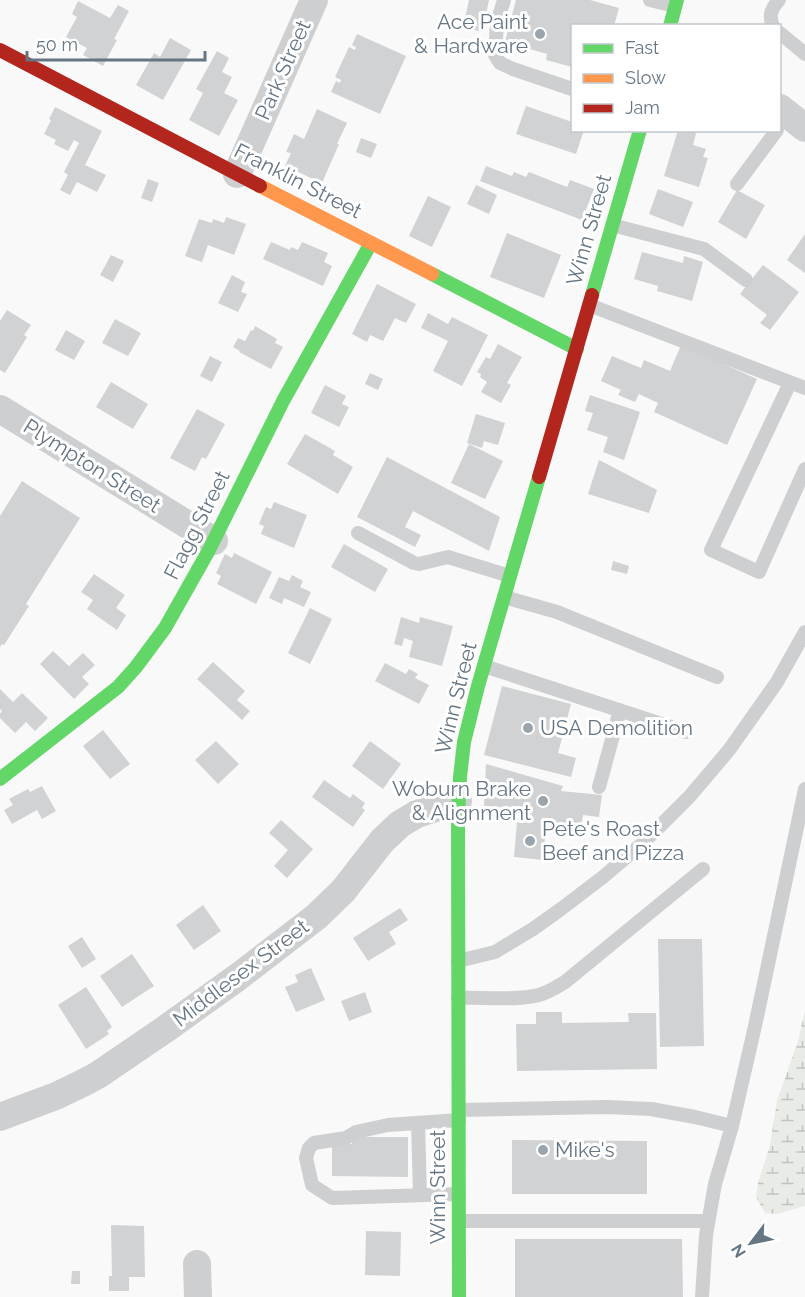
<svg xmlns="http://www.w3.org/2000/svg" width="805" height="1297" font-family="Raleway,sans-serif">
<style>
.wetland{fill:url(#wetland-marsh)}
.building{fill:#d0d2d3}
.lines{fill:none;stroke-linecap:round;stroke-linejoin:round}
.lane{stroke:#cecfd0;stroke-width:14}
.street{stroke:#cecfd0;stroke-width:28}
.fast{stroke:#63d668;stroke-width:14}
.slow{stroke:#ff974d;stroke-width:14}
.jam{stroke:#b3261e;stroke-width:14}
.poi-dot{fill:#99a4ac;stroke:#fff;stroke-width:2}
.labels{text-anchor:middle;stroke-width:6;stroke-linejoin:round;paint-order:stroke}
.poi-label{font-size:21px;fill:#657683;stroke:#fff;text-anchor:start}
.street-label{font-size:21px;fill:#657683;stroke:#fff}
</style>
<defs>
<pattern id="wetland-marsh" width="20" height="14" patternUnits="userSpaceOnUse" patternTransform="scale(1.5)"><rect width="20" height="14" fill="#e8ebe6"/><path d="M1 5h8M5 5V1M11 12h8M15 12V8" fill="none" stroke="#c0c3c0"/></pattern>
</defs>
<rect width="100%" height="100%" fill="#f9f9f9"/>
<path class="wetland" d="M805,1011V1206L777,1214L765,1213L756,1197L758,1183L770,1145L777,1101L798,1041Z"/>
<path class="building" d="M469,0H489L482,32L463,27Z
M516,0H590L619,8L614,26H572V67L546,60L547,54L505,42Z
M78,1L110,18L118,5L129,11L114,39L117,40L103,66L83,55L87,48L66,37L77,17L72,14Z
M357,34L406,56L380,114L331,92L336,81L340,83L341,80L335,77L349,47L355,50L356,47L352,45Z
M170,38L191,50L163,100L136,85L154,53L160,57Z
M217,51L229,58L222,72L232,77L224,93L238,100L219,136L189,120L203,93L196,89Z
M526,106L572,122V130H584L576,154L516,134Z
M55,107L102,131L85,165L106,175L97,192L77,182L70,195L60,190L68,175L64,172L79,143L74,140L68,151L54,144L56,140L44,134L51,120L49,119Z
M317,109L347,123L337,144H339L322,183L285,166L291,153L286,152L294,134L304,139Z
M678,130H690L696,133L693,145L706,149L703,157L708,158L699,187L664,176Z
M361,138L377,144L371,158L356,152Z
M486,166L512,176L514,172L526,177L529,172L567,187L570,180L594,189L582,220L480,181Z
M148,179L159,183L152,202L141,198Z
M476,185L497,195L489,214L467,204Z
M658,189L693,202L683,227L649,214Z
M737,190L765,205L746,239L718,222Z
M428,196L451,207L432,247L409,236Z
M226,217L246,224L234,255L208,245L202,262L185,256L199,219L212,223L213,219L224,223Z
M507,233L561,255L544,298L490,277Z
M805,234V273L787,260Z
M271,242L290,250L291,247L298,250L302,242L328,253L324,262L332,266L323,286L263,259Z
M642,252L683,263L684,256L703,262L692,301L657,291L658,286L634,279Z
M111,255L124,261L113,282L100,275Z
M763,265L799,292L770,330L760,323L767,315L740,294Z
M232,275L245,282L241,292L247,294L238,312L218,303Z
M377,284L416,304L406,323L395,318L383,341L370,335L367,342L352,334Z
M7,310L31,325L24,335L27,337L5,373L0,370V321Z
M428,313L448,324L452,317L488,335L462,386L433,371L448,341L421,328Z
M115,319L141,333L128,356L102,343Z
M255,326L277,339L275,343L283,347L271,369L239,352L240,351L233,347L238,338L245,341L251,330L253,331Z
M66,330L85,341L74,360L55,350Z
M498,344L522,357L507,383L511,385L501,403L481,392L487,382L480,377L481,374L477,372L486,357L490,359Z
M681,345L757,379L727,445L654,412L658,403L639,394L635,402L618,395L621,390L601,381L612,356L641,368L644,360L670,371Z
M210,356L222,362L212,382L200,376Z
M370,373L383,379L378,390L365,384Z
M111,382L148,404L133,429L96,407Z
M325,385L346,396L342,404L349,407L339,427L311,413Z
M590,395L640,412L624,460L603,452L608,437L587,430L593,413L585,411Z
M197,409L225,424L206,459L202,457L195,471L170,458Z
M476,414L505,423L498,445L484,441L482,448L467,443Z
M305,434L335,451L333,455L353,467L338,494L287,464Z
M469,444L503,461L485,499L451,483Z
M387,457L500,517L489,551L413,511L405,527L421,535L415,547L357,517Z
M599,460L657,490L649,513L588,494Z
M22,481L80,518L26,604L29,606L4,645L2,644L0,647V516Z
M274,502L307,515L294,548L261,534L264,526L259,524L266,507L271,509Z
M344,544L388,569L375,592L331,567Z
M234,553L272,572L256,604L217,584L221,576L216,573L225,554L232,558Z
M613,561L629,566L627,574L611,570Z
M94,574L125,595L116,608L126,615L117,630L87,609L93,600L81,592Z
M292,575L303,581L300,587L311,592L304,607L284,598L282,604L269,598L279,577L289,581Z
M310,608L332,619L310,664L288,653Z
M401,617L419,623L420,617L453,626L442,666L409,657L413,641L404,638L402,646L394,644Z
M53,651L69,666L83,653L95,665L82,677L89,684L74,699L40,664Z
M213,662L245,691L237,700L250,711L242,720L197,679Z
M385,663L406,674L409,669L418,674L415,678L429,685L419,704L375,681Z
M502,686L571,704L558,753L576,758L571,777L484,755Z
M0,689L13,702L22,693L48,718L35,731L26,722L15,733L0,718V714L2,711L0,709Z
M103,730L130,764L110,779L83,746Z
M216,741L239,764L218,784L195,760Z
M370,741L401,764L383,789L352,766Z
M486,764L563,786L561,791L602,795L599,817L583,815L581,828L546,825L543,860L514,857L517,822L521,823L522,809L484,806Z
M324,780L350,798L353,794L365,803L362,808L365,810L353,827L312,797Z
M42,786L56,811L42,819L37,810L12,824L4,810L13,805L9,799L28,789L30,792Z
M281,820L313,849L287,878L274,866L288,850L269,833Z
M203,905L221,931L194,950L176,925Z
M400,908L408,920L389,932L396,944L368,961L353,938Z
M82,937L96,959L82,968L68,946Z
M658,939H702L704,1046L660,1047Z
M132,954L154,986L122,1007L100,976Z
M311,968L325,1000L296,1012L285,987L298,982L295,975Z
M86,987L112,1027L107,1031L109,1034L86,1049L58,1005Z
M365,992L372,1012L349,1021L341,1001Z
M536,1012H562V1023L629,1022L628,1013H656L657,1069L517,1071L516,1024H536Z
M352,1137H408V1177L332,1176V1144H352Z
M512,1140L647,1141V1194H512Z
M111,1225L144,1226L145,1277H129V1291H109V1276H112Z
M366,1231L401,1232L400,1276L365,1275Z
M515,1239H682L683,1297H515Z
M72,1271H80V1284H71Z"/>
<g class="lines">
<path class="lane" d="M504,0L497,23L495,55L500,63L513,69L572,89
M650,0L675,6
M773,26C768,15 772,8 779,0
M780,33L805,54
M737,184L777,130
M612,225L704,249L746,280
M589,305L805,388
M790,383L711,550L759,572L805,469
M358,533L414,563L419,564L448,557L510,576
M504,597L557,612L717,677
M484,666L686,732
M599,787L620,710
M458,961L495,952L533,929L561,909L603,877L644,842L690,796L729,750L777,682L805,632
M458,998C482,997 518,1001 539,995C549,992 557,987 565,982L703,869
M459,1110L607,1107L651,1109L695,1117L732,1126
M459,1120L388,1125L356,1132L346,1138L314,1143L309,1148L306,1158L312,1185L332,1198L459,1194
M418,1123L420,1195
M459,1221H708
M702,1297L706,1235L715,1184L732,1126L755,1026L805,789"/>
<path class="street" d="M780,108L805,128
M237,174L314,0
M0,409L214,541
M0,1117L56,1096L83,1083L98,1075L164,1030L238,977L316,917L343,891L382,841L400,824L417,814L458,801
M197,1264L198,1297"/>
<path class="fast" d="M670,26L677,0
M432,274L577,349
M592,295L640,130
M0,779L118,687L136,667L165,628L209,550L283,401L371,243
M459,1297L458,818L460,777L464,742L478,686L539,477"/>
<path class="slow" d="M260,186L432,274"/>
<path class="jam" d="M0,50L260,186
M539,477L592,295"/>
</g>
<g class="poi-dot">
<circle cx="540" cy="34" r="6"/>
<circle cx="528" cy="728" r="6"/>
<circle cx="543" cy="801" r="6"/>
<circle cx="530" cy="841" r="6"/>
<circle cx="543" cy="1150" r="6"/>
</g>
<g class="labels">
<g class="poi-label">
<text x="528" y="29" text-anchor="end">Ace Paint<tspan x="528" dy="24">&amp; Hardware</tspan></text>
<text x="540" y="735">USA Demolition</text>
<text x="531" y="796" text-anchor="end">Woburn Brake<tspan x="531" dy="24">&amp; Alignment</tspan></text>
<text x="542" y="836">Pete's Roast<tspan x="542" dy="24">Beef and Pizza</tspan></text>
<text x="555" y="1157">Mike's</text>
</g>
<g class="street-label">
<text transform="translate(283 70) rotate(-66)" y="7">Park Street</text>
<text transform="translate(298 181) rotate(27)" y="7">Franklin Street</text>
<text transform="translate(589 230) rotate(-74)" y="7">Winn Street</text>
<text transform="translate(92 466) rotate(32)" y="7">Plympton Street</text>
<text transform="translate(197 525) rotate(-63)" y="7">Flagg Street</text>
<text transform="translate(456 698) rotate(-76)" y="7">Winn Street</text>
<text transform="translate(241 973) rotate(-37)" y="7">Middlesex Street</text>
<text transform="translate(438 1187) rotate(-90)" y="7">Winn Street</text>
</g>
</g>
<rect x="571" y="24" width="210" height="108" fill="#ffffff" stroke="#c1c8cd" stroke-width="1.5"/>
<rect x="583" y="44" width="30" height="9" fill="#63d668" stroke="#c1c8cd" stroke-width="1.5"/>
<text x="625" y="54" font-size="18" fill="#657683">Fast</text>
<rect x="583" y="74" width="30" height="9" fill="#ff974d" stroke="#c1c8cd" stroke-width="1.5"/>
<text x="625" y="84" font-size="18" fill="#657683">Slow</text>
<rect x="583" y="104" width="30" height="9" fill="#b3261e" stroke="#c1c8cd" stroke-width="1.5"/>
<text x="625" y="114" font-size="18" fill="#657683">Jam</text>
<g transform="translate(751 1243) rotate(238)" stroke="#ffffff" stroke-width="4.5" paint-order="stroke">
<path d="M0-4.5L10 22L0 15L-10 22Z" fill="#657683"/>
<text y="-9" font-size="16" font-weight="bold" text-anchor="middle" fill="#657683">N</text>
</g>
<path d="M27 51v9h178v-9" fill="none" stroke="#657683" stroke-width="3"/>
<text x="36" y="51" font-size="18" fill="#657683" stroke="#ffffff" stroke-width="4.5" paint-order="stroke">50 m</text>
</svg>
